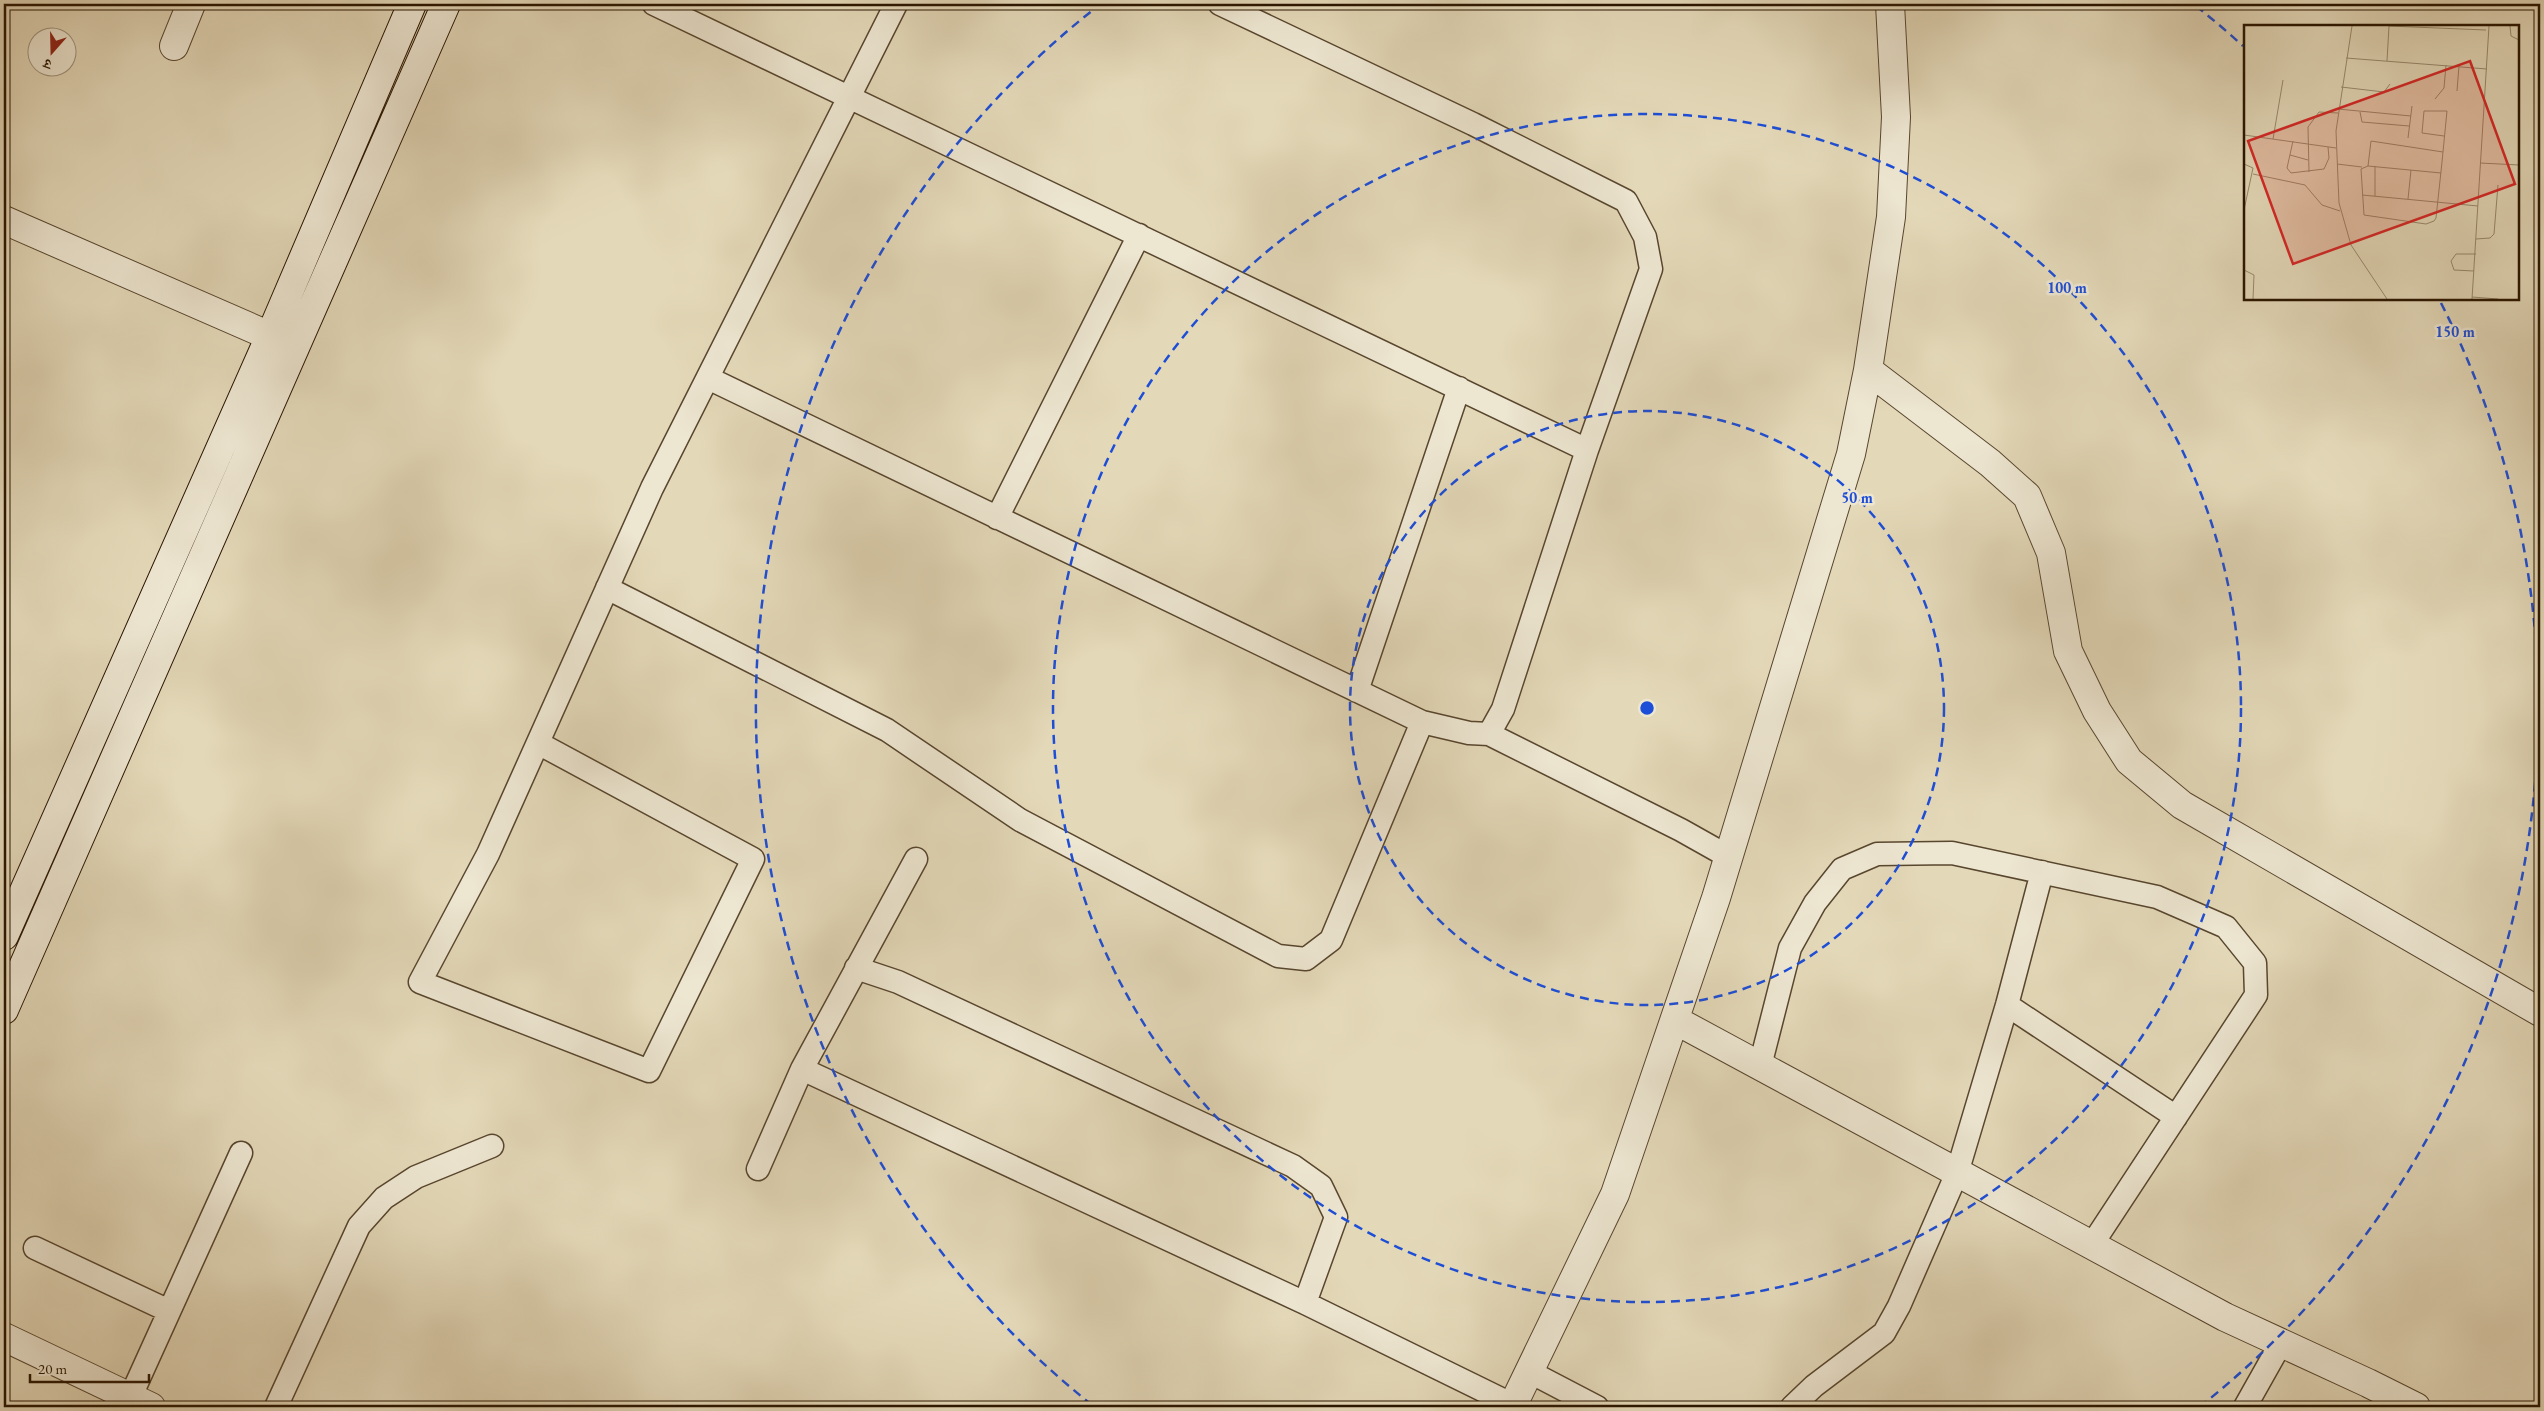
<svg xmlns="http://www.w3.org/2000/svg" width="2544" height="1411" font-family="'EB Garamond','Noto Serif Devanagari',serif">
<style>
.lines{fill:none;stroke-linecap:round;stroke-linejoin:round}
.service-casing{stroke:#58462e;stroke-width:25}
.minor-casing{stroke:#58462e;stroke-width:30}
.secondary-casing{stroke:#2a1500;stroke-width:30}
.service{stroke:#ede6d1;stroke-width:22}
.minor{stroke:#ede6d1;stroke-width:28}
.secondary{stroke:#ede6d1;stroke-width:28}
.ring{fill:none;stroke:#1d4ed8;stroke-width:2.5;stroke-dasharray:9 6}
.inset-road{fill:none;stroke:#998a6e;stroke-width:1}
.view{fill:#d62828;fill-opacity:0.15;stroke:#d62828;stroke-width:2.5}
.inset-edge{fill:none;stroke:#2a1500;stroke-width:2.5}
.centre{fill:#1d4ed8;stroke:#ede6d1;stroke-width:2.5}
.ring-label{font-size:15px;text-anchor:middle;font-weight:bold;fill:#1d4ed8;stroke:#ede6d1;stroke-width:5;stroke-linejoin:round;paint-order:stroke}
</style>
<rect width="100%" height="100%" fill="#e3d8b8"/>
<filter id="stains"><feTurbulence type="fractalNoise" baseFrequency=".004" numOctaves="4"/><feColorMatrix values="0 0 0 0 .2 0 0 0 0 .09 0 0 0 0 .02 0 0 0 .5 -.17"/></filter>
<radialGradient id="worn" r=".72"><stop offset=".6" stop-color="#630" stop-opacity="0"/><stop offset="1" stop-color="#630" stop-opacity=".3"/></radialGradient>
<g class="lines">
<defs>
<path id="service" d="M654,4L1587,450
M708,378L1422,722
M997,518L1139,235
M607,588L887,730L1020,820L1278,956L1306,959L1331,940L1422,722L1469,733L1489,734L1503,709L1587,450L1651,269L1645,237L1626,201L1473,124L1220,4
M1357,691L1459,388
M1489,734L1681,830L1729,857
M538,743L753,859L649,1071L420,982L488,854L652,488L896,4
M856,968L898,982L1293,1166L1321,1186L1336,1217L1305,1303
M2007,1005L2176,1117
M1760,1066L1790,948L1815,903L1842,869L1877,854L1952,853L2157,897L2226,927L2255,963L2256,995L2091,1246
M802,1069L1305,1303L1513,1405
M758,1169L802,1069L916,859
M35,1248L169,1311
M1530,1372L1597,1407
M130,1398L241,1153
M276,1407L359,1226L384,1198L416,1177L492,1146
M1792,1407L1814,1386L1884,1333L1899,1306L1957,1173L2007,1005L2042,872
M2245,1407L2281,1343"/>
<path id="minor" d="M174,46L191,4
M4,220L270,336
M1868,370L1990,463L2027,496L2051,553L2068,651L2097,711L2129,761L2182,805L2540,1012
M1675,1020L2225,1317L2368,1383L2416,1407
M4,1337L151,1407
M1512,1407L1615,1194L1716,898L1851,454L1868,370L1891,217L1896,117L1890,4"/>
<path id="secondary" d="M4,936L270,336L412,4
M4,1010L446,4"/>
</defs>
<use href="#service" class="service-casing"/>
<use href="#minor" class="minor-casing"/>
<use href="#secondary" class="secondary-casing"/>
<use href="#service" class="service"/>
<use href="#minor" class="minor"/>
<use href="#secondary" class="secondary"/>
</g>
<g class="ring">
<circle cx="1647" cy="708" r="297"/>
<circle cx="1647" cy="708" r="594"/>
<path d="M1092 1405A891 891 0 0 1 1098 6M2196 6A891 891 0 0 1 2243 46M2441 303A891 891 0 0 1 2202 1405"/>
</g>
<g transform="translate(2244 25)">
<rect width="275" height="275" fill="#e3d8b8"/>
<path class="inset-road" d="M108,1L92,106L95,178L107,220L143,274M145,1L242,5M266,1L267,11L275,15M102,33L243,44M143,36L145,1M97,62L140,67L146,59M213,66L215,41M191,74L200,63L202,40M94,84L167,91M116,87L118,97L165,101M0,110L92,123M164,113L168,81M29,114L39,55M49,116L43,143L47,148L80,144L85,133L84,122M199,127L127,116L124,141L117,144L120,190L182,199L190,196L192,193L198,137L203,86H180L178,108L200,111M46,130L64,135M236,138L275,140M0,139L9,143L0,185M93,139L118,142M124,141L197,148M131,141V171M65,147L64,102L75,87L94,88M9,149L61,160L78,180L96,186M118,170L234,181M164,174L167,145M232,214L246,213L250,209L254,160M0,245L10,250L9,274M230,246L210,245L207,236L212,229H232M228,272L254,274M228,274L245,1"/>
<path class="view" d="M226,36L271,159L49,239L4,116Z"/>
<rect width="275" height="275" class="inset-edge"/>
</g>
<circle cx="1647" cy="708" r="8" class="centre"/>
<g class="ring-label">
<text x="2067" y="293">100 m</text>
<text x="2455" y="337">150 m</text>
<text x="1857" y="503">50 m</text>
</g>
<rect width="2544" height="1411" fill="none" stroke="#e3d8b8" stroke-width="20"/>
<rect x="5" y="5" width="2534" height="1401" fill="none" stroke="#2a1500" stroke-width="2.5"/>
<rect x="10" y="10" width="2524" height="1391" fill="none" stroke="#2a1500"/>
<g transform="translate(52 52) rotate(200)"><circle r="24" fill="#ede6d1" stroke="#9f927d"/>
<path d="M0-4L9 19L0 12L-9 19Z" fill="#8f2418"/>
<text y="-8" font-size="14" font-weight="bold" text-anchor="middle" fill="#2a1500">उ</text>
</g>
<path d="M30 1374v8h119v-8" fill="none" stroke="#2a1500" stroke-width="2.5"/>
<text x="38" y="1374" font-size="15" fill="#2a1500" stroke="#ede6d1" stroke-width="4" paint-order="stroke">20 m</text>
<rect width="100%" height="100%" filter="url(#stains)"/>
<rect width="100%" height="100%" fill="url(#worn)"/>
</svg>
